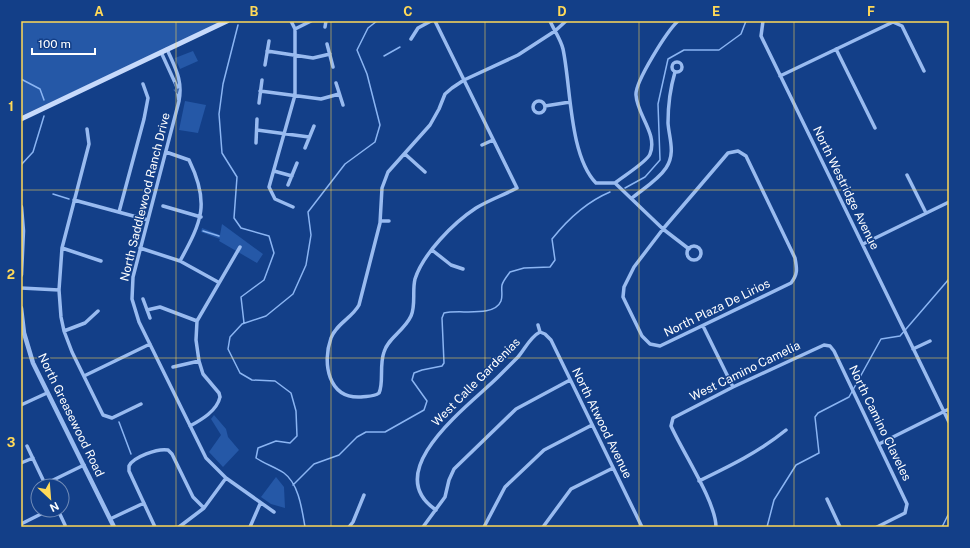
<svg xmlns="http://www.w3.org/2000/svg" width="970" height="548" font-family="'Public Sans',sans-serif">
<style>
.green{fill:#2558a7}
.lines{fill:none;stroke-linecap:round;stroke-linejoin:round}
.stream{stroke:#8bb5f3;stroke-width:1.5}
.minor{stroke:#99bbf0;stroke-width:3.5}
.tertiary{stroke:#99bbf0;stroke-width:4.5}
.secondary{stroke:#c7dafb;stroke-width:5}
.oneway{fill:#426aac}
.grid{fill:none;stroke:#ffd958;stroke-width:1;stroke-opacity:0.55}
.labels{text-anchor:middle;stroke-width:3;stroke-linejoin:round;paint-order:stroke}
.street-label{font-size:12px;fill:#fff;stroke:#133f88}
.neatline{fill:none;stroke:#ffd958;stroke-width:1.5}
.grid-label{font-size:13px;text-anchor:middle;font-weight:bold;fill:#ffd958}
</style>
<rect width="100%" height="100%" fill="#133f88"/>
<path class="green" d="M21,21H226L21,116Z
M193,51L198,61L180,69L175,58Z
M185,101L206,105L198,133L179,130Z
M222,224L263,254L257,263L219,241L220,239L201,232L202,228L220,235Z
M214,415L226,429L228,437L239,450L223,467L209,452L221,435L211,419Z
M276,477L284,487L285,508L271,504L261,497Z"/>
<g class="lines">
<path class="stream" d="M238,25L223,84L219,114L222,153L237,177L234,218L241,228L269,236L274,253L264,280L241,297L244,323
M384,56L400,47
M21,79L40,89L44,100
M21,165L33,152L44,116
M625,188L645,177L660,160L658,104L668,59L684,50H719L741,34L746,21
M53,194L69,199
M203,231L219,236
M119,422L131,454
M293,485L314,464L339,455L357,437L366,432H385L424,410L427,401L412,380L414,373L422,370L442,366L444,363L442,318L444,313C459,309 494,318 501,301C503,296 501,290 502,285C503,281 507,276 510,272L524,268L550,267L555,260L552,239C568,219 586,202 610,192
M305,527C302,510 299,484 284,473C275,467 265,464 256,458L258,448L276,441L290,443L297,436L296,411L291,393L275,381L252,380L240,373L228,349L230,337L242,324L266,316L293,294L306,265L311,235L308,212L345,164L375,142L380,125L367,74L357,50L368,28L377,21
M767,527L774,500L796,465L819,453L815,417L818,413L849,397L881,339L900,336L949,279
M942,527L948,515"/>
<path class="minor" d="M291,21L295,29V95L269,187L275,199L293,207
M550,21C554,30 561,40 563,49C571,86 569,155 596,183H615L663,229L689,249
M763,21L761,36L949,422
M325,27L326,21
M295,29L311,21
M411,39L418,28L431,21
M327,44L333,67
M836,49L875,128
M267,51L313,58L330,54
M161,52L177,87L179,101C183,80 175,68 167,49
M672 67a5 5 0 1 1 10 0a5 5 0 1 1-10 0Z
M265,65L269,41
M780,76L893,22L902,26L924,71
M336,83L343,105
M260,91L321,99L339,94
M179,101L133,277L132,299L139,322L206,458L226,478L274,512
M533 107a6 6 0 1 1 12 0a6 6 0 1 1-12 0Z
M259,103L262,80
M545,106L570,102
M87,129L89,144L62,248L59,290L61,317L64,331L72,352L103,415L112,418L141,404
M257,130L309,137
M256,143L257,119
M482,145L493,140
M305,148L314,126
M738,151L746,156L795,258C797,269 798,274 791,283L660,346L650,344L642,336L623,297L624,287L634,267L663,229L728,153Z
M166,152L189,160C210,203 202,221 180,261
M405,154L425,172
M274,171L292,176
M907,175L926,213
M615,183C622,177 647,162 650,154C658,134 637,115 636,95C635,82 667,31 678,21
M288,185L297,163
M632,198C643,189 658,180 666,168C676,153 669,138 668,123C668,105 670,89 675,72
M74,200L148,220
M163,206L201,217
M119,212L144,119L148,98L143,84
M380,221H389
M863,244L949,202
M687 253a7 7 0 1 1 14 0a7 7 0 1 1-14 0Z
M62,248L101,261
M140,248L180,261L218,282
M432,250L451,265L463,269
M21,288L59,290
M143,299L150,318
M147,310L160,307L197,321
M538,325L540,332
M703,326L733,387
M64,331L85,323L98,311
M540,332L545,334L551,340L642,527
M913,349L930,341
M173,367L199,361
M84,376L150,344
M379,393C374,397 367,396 361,397C328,399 322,363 331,338C336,324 352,318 359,305L380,223L382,188L388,172L430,125L439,109L445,94L452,88L464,80L518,55L555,31L566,21
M379,393C384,383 379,366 384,352C388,338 404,331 411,316C416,305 412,291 415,279C423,254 453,223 476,208C489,200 504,195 517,188L435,21
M220,397L219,393L203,374L199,361L196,340L197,321L240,247
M21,405L47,393
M190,426C201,420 217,411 220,397
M879,444L949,409
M27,446L46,486
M168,450L172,454L193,497L204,508
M21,463L33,458
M699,481C730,466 759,452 786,430
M45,484L84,465
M827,499L840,527
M58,510L65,525
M436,510C378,471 471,404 498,377C505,370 511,364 518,357C525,349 530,337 540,332
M110,519L144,503
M21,524L49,510
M155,527L129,471V466C133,457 158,448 168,450
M179,527L204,508L226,478
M250,527L260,504
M349,527L353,522L364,495
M423,527L445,497L449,480L454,469L516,409L570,380
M484,527L505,487L544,450L592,425
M543,527L571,489L613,468
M716,527C716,502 682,451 671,426L673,418L733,387L824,345L830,346L834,351L907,504L905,513L877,527"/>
<path class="tertiary" d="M21,207L23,231L21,275
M21,308L24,333L33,363L114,527"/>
<path class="secondary" d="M21,119L227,21"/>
</g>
<defs><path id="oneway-solid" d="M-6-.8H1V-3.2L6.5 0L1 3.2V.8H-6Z"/></defs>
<use class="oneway" href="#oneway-solid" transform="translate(176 88) rotate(76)"/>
<path class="grid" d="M176,21V527M331,21V527M485,21V527M639,21V527M794,21V527M21,190H949M21,358H949"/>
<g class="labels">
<g class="street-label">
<text transform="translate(846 188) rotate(64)" y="4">North Westridge Avenue</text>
<text transform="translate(145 197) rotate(-76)" y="4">North Saddlewood Ranch Drive</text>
<text transform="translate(717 308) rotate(-26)" y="4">North Plaza De Lirios</text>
<text transform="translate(745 371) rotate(-26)" y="4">West Camino Camelia</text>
<text transform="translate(476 382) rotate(-45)" y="4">West Calle Gardenias</text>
<text transform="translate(71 415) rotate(64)" y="4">North Greasewood Road</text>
<text transform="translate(602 423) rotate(64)" y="4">North Atwood Avenue</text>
<text transform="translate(880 423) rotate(64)" y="4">North Camino Claveles</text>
</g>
</g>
<rect width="970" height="548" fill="none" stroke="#133f88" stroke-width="44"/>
<g transform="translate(50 498) rotate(154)"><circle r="19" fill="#133f88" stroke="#718cb8"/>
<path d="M0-3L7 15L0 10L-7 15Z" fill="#ffd958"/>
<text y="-6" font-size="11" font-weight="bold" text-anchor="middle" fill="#ffffff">N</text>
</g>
<path d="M32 48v6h63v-6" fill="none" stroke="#ffffff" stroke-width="2"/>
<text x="38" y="48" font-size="12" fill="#ffffff" stroke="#133f88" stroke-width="3" paint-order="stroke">100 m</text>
<rect x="22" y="22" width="926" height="504" class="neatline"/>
<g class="grid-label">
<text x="99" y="16">A</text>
<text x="254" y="16">B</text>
<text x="408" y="16">C</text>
<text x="562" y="16">D</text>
<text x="716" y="16">E</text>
<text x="871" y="16">F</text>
<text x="11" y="111">1</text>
<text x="11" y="279">2</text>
<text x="11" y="447">3</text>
</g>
</svg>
